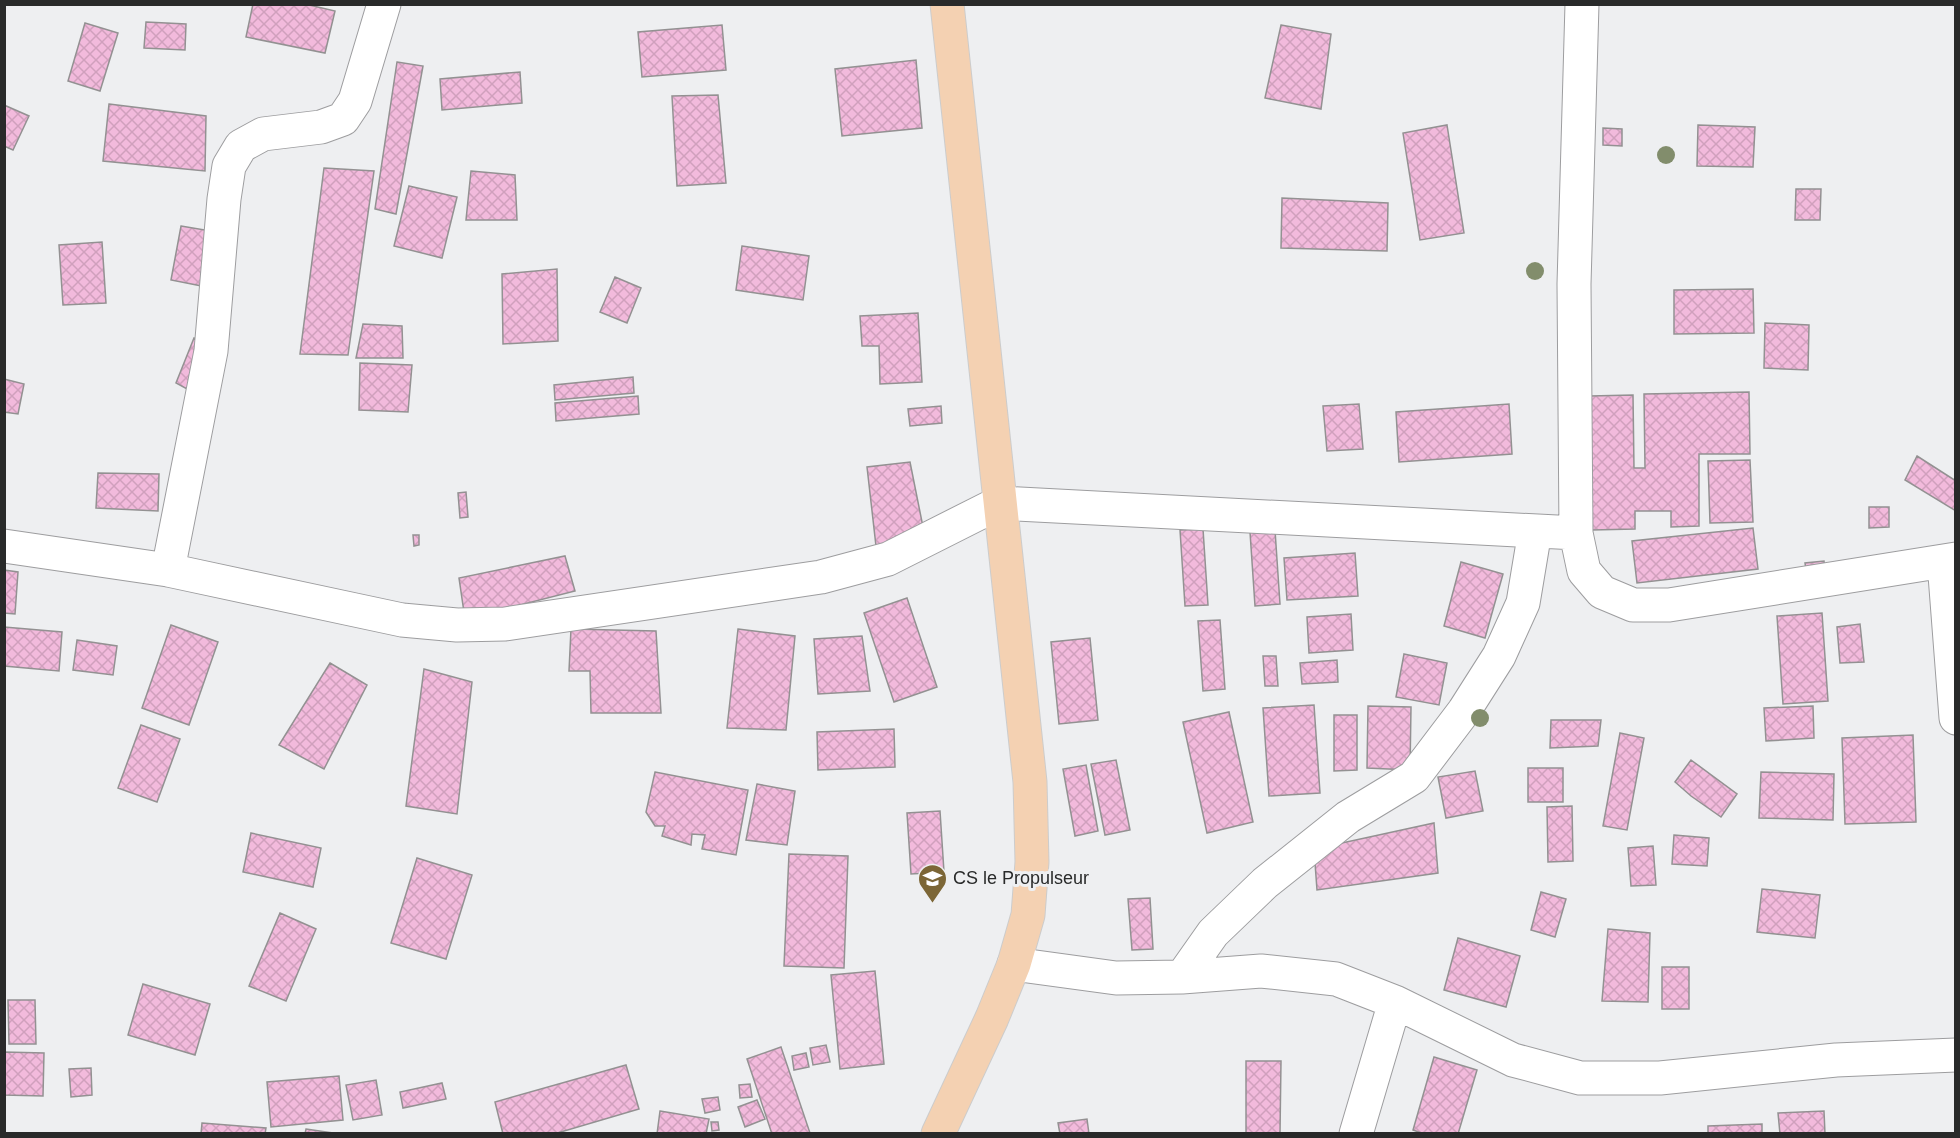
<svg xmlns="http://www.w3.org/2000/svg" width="1960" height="1138" font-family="Helvetica,sans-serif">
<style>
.building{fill:url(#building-cross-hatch);stroke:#939192;stroke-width:1.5}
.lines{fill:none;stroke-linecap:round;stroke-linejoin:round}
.minor-casing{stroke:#9d9d9f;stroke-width:35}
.major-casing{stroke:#ccc;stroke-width:35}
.minor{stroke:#fff;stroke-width:33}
.major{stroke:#f4d1b2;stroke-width:33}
.tree{fill:#828d6c}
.labels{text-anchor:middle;stroke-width:6;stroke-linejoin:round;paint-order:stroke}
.poi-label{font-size:18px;fill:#292a2a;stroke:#eeeff1;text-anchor:start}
</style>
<defs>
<pattern id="building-cross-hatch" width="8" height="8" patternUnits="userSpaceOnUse" patternTransform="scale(1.5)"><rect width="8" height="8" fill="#f2badc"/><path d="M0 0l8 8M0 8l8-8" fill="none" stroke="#d0a0bd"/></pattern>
</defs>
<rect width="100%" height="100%" fill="#eeeff1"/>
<path class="building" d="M253,4H305L335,11L325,53L246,37Z
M146,22L186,24L185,50L144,48Z
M85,23L118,33L100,91L68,81Z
M722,25L726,70L642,77L638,32Z
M1281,25L1331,34L1321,109L1265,98Z
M916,60L922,128L842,136L835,69Z
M397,62L423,66L396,214L375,209Z
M520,72L522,103L442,110L440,79Z
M718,95L726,183L677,186L672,96Z
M109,104L206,116L205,171L103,161Z
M4,105L29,116L13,150L4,146Z
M1447,125L1464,233L1420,240L1403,133Z
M1698,125L1755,127L1753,167L1697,166Z
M1603,128L1622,129V146L1603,145Z
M324,168L374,171L348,355L300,354Z
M471,171L515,175L517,220H466Z
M409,186L457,197L442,258L394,246Z
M1796,189H1821L1820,220H1795Z
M1282,198L1388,203L1387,251L1281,248Z
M181,226L217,232L207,287L171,280Z
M102,242L106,303L63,305L59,245Z
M742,246L809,256L803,300L736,290Z
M557,269L558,341L503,344L502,274Z
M615,277L641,288L627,323L600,312Z
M1753,289L1754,333L1674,334V290Z
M918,313L922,382L880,384L879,346H862L860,316Z
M1765,323L1809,325L1808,370L1764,368Z
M363,324L402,326L403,358H356Z
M194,338L207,343L187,389L176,383Z
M360,363L412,365L408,412L359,410Z
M633,377L634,393L555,400L554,385Z
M4,379L24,384L18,414L4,412Z
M1749,392L1750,454H1699V526L1671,527V511H1635V529L1592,530L1590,396L1633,395L1634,468H1645L1644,394Z
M638,396L639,414L556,421L555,403Z
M1359,404L1363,449L1327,451L1323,406Z
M1509,404L1512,454L1399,462L1396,412Z
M941,406L942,423L910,426L908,409Z
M1917,456L1956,481V511L1905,480Z
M1750,460L1753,522L1710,523L1708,461Z
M910,462L925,537L876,546L867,467Z
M98,473L159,474L158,511L96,508Z
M466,492L468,517L460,518L458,493Z
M1869,507H1889V527L1869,528Z
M1753,528L1758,569L1637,583L1632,541Z
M1203,529L1208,605L1185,606L1180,530Z
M1275,530L1280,604L1255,606L1250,532Z
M413,535H419V545L414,546Z
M1355,553L1358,596L1287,600L1284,558Z
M565,556L575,591L465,619L459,578Z
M1824,561L1825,575L1807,577L1805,563Z
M1461,562L1503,574L1485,638L1444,626Z
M4,570L18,572L15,614L4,613Z
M907,598L937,687L894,702L864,613Z
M1822,613L1828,701L1783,704L1777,616Z
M1351,614L1353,650L1309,653L1307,617Z
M1220,620L1225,689L1203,691L1198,621Z
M1860,624L1864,662L1840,663L1837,627Z
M171,625L218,642L189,725L142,708Z
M4,627L62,632L59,671L4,666Z
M571,629L656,631L661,713H591L590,671H569Z
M738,629L795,636L786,730L727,728Z
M862,636L870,691L818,694L814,639Z
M1090,638L1098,720L1059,724L1051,642Z
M77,640L117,646L113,675L73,670Z
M1404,654L1447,663L1439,705L1396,697Z
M1263,656H1276L1278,686H1265Z
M1337,660L1338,682L1302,684L1300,663Z
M330,663L367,685L324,769L279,745Z
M424,669L472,682L457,814L406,806Z
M1314,705L1320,793L1269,796L1263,708Z
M1368,706L1411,707L1410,770L1367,768Z
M1813,706L1814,738L1766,741L1764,708Z
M1229,712L1253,822L1207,833L1183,722Z
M1334,715H1357V770L1334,771Z
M1551,720H1601L1598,746L1550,748Z
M141,725L180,739L157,802L118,788Z
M894,729L895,767L818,770L817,732Z
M1620,733L1644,738L1627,830L1603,826Z
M1913,735L1916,822L1845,824L1842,738Z
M1116,760L1130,830L1105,835L1091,764Z
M1691,760L1737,794L1721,817L1691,796L1675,782Z
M1086,765L1098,831L1075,836L1063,769Z
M1528,768H1563V802H1528Z
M1475,771L1483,811L1446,818L1438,777Z
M655,772L748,790L736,855L702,849L705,835L692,834L691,845L662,836L665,826H655L646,812Z
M1761,772L1834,774L1833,820L1759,818Z
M757,784L795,791L787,845L746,840Z
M1572,806L1573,861L1548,862L1547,807Z
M940,811L944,872L911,874L907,813Z
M1434,823L1438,873L1317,890L1314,849Z
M251,833L321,848L313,887L243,872Z
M1674,835L1709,838L1707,866L1672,864Z
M1653,846L1656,885L1631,886L1628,848Z
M789,854L848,856L844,968L784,966Z
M417,858L472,875L446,959L391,943Z
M1762,889L1820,895L1815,938L1757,932Z
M1541,892L1566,899L1555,937L1531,930Z
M1150,898L1153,949L1132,950L1128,899Z
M280,913L316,929L286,1001L249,986Z
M1608,929L1650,933L1648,1002L1602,1001Z
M1458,938L1520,956L1506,1007L1444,990Z
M1662,967H1689V1009H1662Z
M875,971L884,1064L840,1069L831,975Z
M143,984L210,1004L195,1055L128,1035Z
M8,1000H35L36,1044H9Z
M826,1045L830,1062L813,1065L810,1048Z
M781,1047L810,1133L808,1134H772L747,1059Z
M4,1052L44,1053L43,1096L4,1095Z
M806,1053L809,1067L794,1070L792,1056Z
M1434,1057L1477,1070L1458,1134H1424L1413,1130Z
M1246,1061H1281L1280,1134H1246Z
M626,1065L639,1109L554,1134H503L495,1102Z
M91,1068L92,1095L71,1097L69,1069Z
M339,1076L343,1120L271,1127L267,1082Z
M376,1080L382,1115L353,1120L346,1085Z
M442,1083L446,1099L403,1108L400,1092Z
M750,1084L752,1097L740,1098L739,1085Z
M718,1097L720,1110L705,1113L702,1099Z
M757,1100L765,1119L745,1127L738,1107Z
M660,1111L709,1119L706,1134H657Z
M1824,1111L1825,1134H1780L1778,1113Z
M1087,1119L1089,1134H1060L1058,1123Z
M711,1122H718L719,1130L712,1131Z
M202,1123L266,1128L265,1134H201Z
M1762,1124V1134H1708V1126Z
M306,1129L340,1134H305Z"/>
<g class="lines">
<defs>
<path id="minor" d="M1576,533L1574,284L1582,4
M4,546L168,570L402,620L457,625L505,624L821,577L888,559L999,503L1576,533L1584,571L1602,592L1633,605H1669L1956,559
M1944,562L1956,718
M168,570L211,351L224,199L229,166L241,146L263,134L321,127L343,119L355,101L384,4
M1014,964L1116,978L1182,977L1261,971L1336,979L1395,1002L1513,1060L1580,1078H1660L1836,1060L1956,1055
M1182,977L1213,933L1265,883L1348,817L1414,777L1464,711L1499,656L1523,603L1535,531
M1356,1134L1395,1002"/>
<path id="major" d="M938,1134L992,1018L1014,964L1028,915L1032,862L1030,782L947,4"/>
</defs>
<use href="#minor" class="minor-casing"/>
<use href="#major" class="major-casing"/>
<use href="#minor" class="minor"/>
<use href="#major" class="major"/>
</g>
<g class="tree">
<circle cx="1666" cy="155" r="9"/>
<circle cx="1535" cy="271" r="9"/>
<circle cx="1480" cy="718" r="9"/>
</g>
<defs>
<symbol id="school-pin" viewBox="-11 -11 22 30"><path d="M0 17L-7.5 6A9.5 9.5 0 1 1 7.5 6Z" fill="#7c6636" stroke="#eeeff1"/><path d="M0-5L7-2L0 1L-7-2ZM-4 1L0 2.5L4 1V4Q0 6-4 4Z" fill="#fff"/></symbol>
</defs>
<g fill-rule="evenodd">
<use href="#school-pin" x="916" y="862" width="33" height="45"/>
</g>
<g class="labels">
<g class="poi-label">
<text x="953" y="884">CS le Propulseur</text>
</g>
</g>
<rect width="1960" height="1138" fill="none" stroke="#292a2a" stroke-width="12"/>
</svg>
